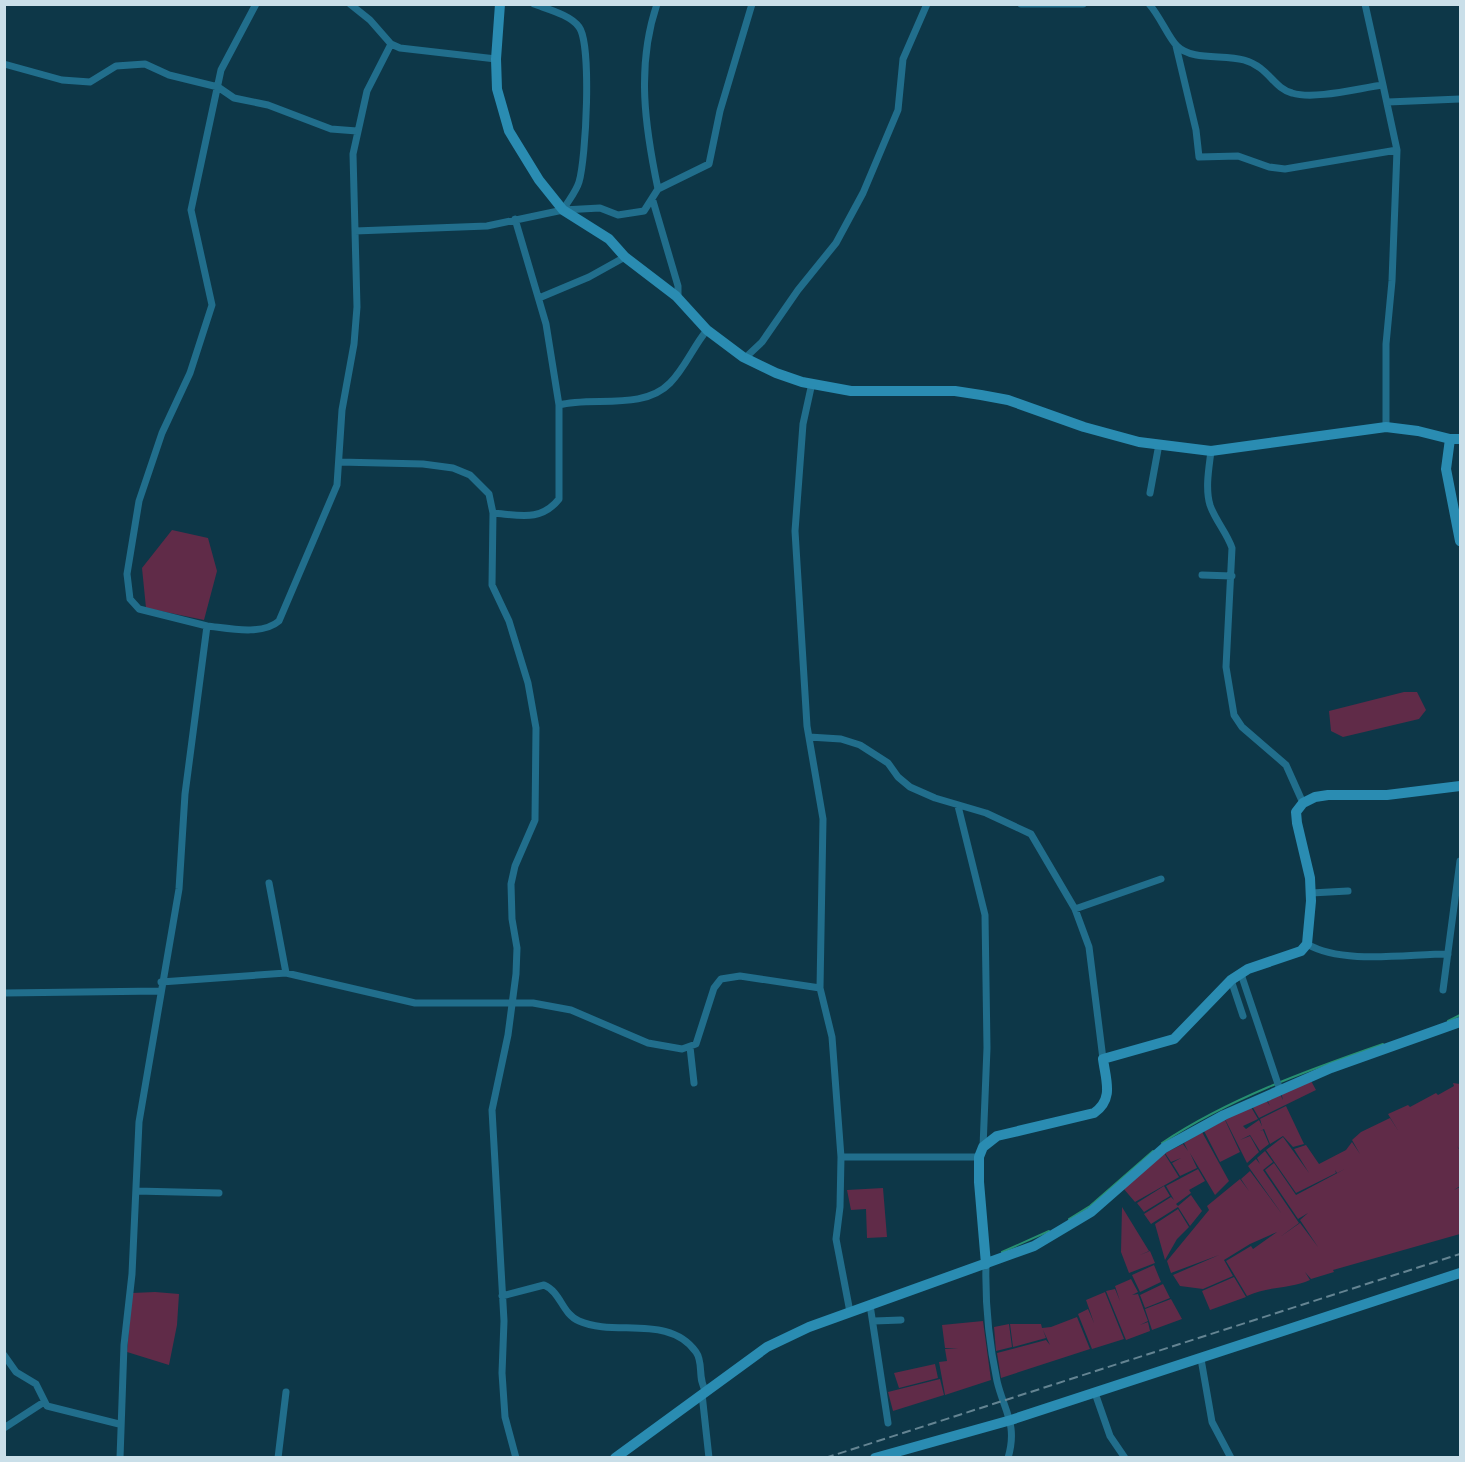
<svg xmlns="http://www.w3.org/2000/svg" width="1465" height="1462" font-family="Roboto,sans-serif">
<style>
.green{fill:#602b48}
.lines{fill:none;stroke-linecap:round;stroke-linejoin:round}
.stream{stroke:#289071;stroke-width:2}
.street{stroke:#216e8c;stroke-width:7}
.secondary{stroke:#2a8cb2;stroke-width:10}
.rail{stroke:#648492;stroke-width:2;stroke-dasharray:9 4.5;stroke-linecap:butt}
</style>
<rect width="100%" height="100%" fill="#0d3748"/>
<path class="green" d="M172,530L208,538L217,571L204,620L146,608L142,568Z
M1404,692H1417L1426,710L1419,719L1343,737L1331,731L1329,711Z
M1310,1079L1316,1090L1259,1118L1252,1106L1266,1100L1270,1106L1267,1099L1280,1094L1283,1100L1281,1092Z
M1453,1083L1460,1084V1150L1457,1146L1460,1151V1186L1454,1190L1460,1187V1234L1333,1270L1334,1272L1311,1279L1305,1272L1310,1280C1290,1289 1268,1286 1247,1296L1226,1261L1251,1246L1253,1249L1277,1232L1250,1244L1224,1260L1233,1276L1203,1289L1180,1286L1173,1275L1219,1255L1171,1273L1167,1261L1209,1210L1207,1206L1240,1179L1249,1191L1241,1179L1250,1171L1282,1214L1248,1166L1256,1159L1260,1164L1257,1158L1265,1151L1273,1162L1263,1170L1299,1223L1280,1237L1300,1223L1318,1247L1300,1220L1308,1213L1298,1219L1265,1170L1274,1163L1296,1195L1345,1169L1337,1173L1335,1170L1336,1173L1296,1193L1266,1150L1283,1137L1309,1173L1294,1149L1306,1145L1319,1164L1346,1150L1352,1142L1360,1154L1352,1140L1361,1132L1390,1118L1399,1132L1388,1114L1408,1105L1410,1107L1436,1093L1438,1095L1454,1086Z
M1286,1106L1304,1144L1293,1147L1283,1136L1270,1144L1264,1129L1260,1131L1263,1130L1269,1144L1260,1151L1250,1135L1240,1140L1250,1136L1259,1152L1247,1163L1225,1119L1251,1107L1258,1119L1243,1126L1246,1129L1259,1120L1262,1126L1260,1119Z
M1225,1120L1240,1152L1220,1162L1204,1131Z
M1202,1132L1229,1181L1215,1195L1190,1153L1197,1168L1180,1176L1172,1163L1181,1158L1171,1162L1165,1153L1183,1144L1188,1151L1184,1143Z
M1164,1153L1179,1177L1135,1202L1123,1188Z
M1198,1169L1205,1181L1189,1190L1186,1185L1191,1193L1176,1204L1178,1206L1191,1195L1202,1211L1190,1226L1178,1207L1151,1224L1144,1214L1171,1197L1174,1200L1166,1186Z
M1164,1186L1170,1196L1144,1212L1137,1203Z
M883,1188L887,1237L867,1238L866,1209L851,1210L847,1190Z
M1122,1207L1149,1251L1140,1255L1150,1251L1155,1263L1129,1273L1121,1252Z
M1178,1209L1189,1227L1177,1239L1165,1260L1155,1224Z
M1154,1265L1161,1282L1140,1292L1132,1275Z
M1234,1277L1246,1297L1210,1310L1202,1291Z
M1131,1279L1138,1292L1132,1295L1138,1294L1148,1321L1140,1325L1148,1322L1150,1331L1126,1340L1106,1291L1115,1289L1120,1301L1115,1286Z
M1163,1284L1170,1298L1145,1308L1140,1295Z
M155,1292L179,1294L177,1325L169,1365L127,1352L132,1293Z
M1105,1292L1124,1339L1092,1349L1078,1314L1088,1309L1094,1323L1086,1300Z
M1171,1299L1182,1319L1152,1330L1145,1309Z
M1077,1317L1090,1349L1001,1378L997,1353L1046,1340L1050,1345L1043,1330L1046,1338L1013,1347L1010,1324H1041L1042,1328L1051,1327Z
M983,1321L991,1380L945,1395L939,1362L947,1361L945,1349L958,1348H945L942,1325Z
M1009,1324L1012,1347L996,1351L994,1327Z
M935,1364L938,1378L899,1388L894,1373Z
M940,1379L944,1395L893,1411L888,1392Z"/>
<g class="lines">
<path class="stream" d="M1448,1021L1460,1015
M1162,1143C1228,1099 1308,1070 1383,1044
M1069,1219L1090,1206L1153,1151
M1002,1252L1049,1231"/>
<path class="street" d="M350,4L370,20L391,44L400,48L496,59
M534,4C547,9 571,15 579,27C592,44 586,159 579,182C576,192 568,201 563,210
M657,4C636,66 645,127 658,189
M1021,4H1083
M1149,4C1160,16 1169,39 1177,46C1192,61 1224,54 1244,60C1269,67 1273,88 1292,93C1315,100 1359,88 1383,85L1397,150L1392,281L1386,344V427
M1365,4L1383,85
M1176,46L1196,130L1199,157L1238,156L1269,167L1285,169L1397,150
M4,64L62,80L90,82L116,66L145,64L169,75L218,87L234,98L268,105L331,129L357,131
M1388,102L1460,99
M653,201L678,286V297
M515,219L546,324L559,405
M355,231L487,226L563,210L600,208L618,215L644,211L658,189L709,164L720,111L752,4
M539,298L589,277L625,257
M745,358L762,342L798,290L836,243L863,193L898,110L903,59L927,4
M812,383L803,424L795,531L807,726L823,819L820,988L832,1037L841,1157H979
M1211,451C1209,468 1205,488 1210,505C1215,520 1227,533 1232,548L1226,667L1234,715L1242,727L1286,765L1303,803
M339,462L423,464L453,468L470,475L489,494L493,513L492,585L509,621L528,683L536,728L535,820L515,866L511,884L512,919L517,948L516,974L508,1035L492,1110L504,1321L502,1373L505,1417L516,1458
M1150,493L1159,444
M493,513C519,515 541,522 559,499V405C592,396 643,411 670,383C685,368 693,347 707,330
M1202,575L1232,576
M207,626L139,609L130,599L127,574L139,501L162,433L190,373L212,305L191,210L221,70L256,4
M809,737L841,739L860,745L888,763L898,777L910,787L935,798L986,813L1031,834L1075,909L1089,947L1103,1059
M958,806L985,915L987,1048L983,1147
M269,883L286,973
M1311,893L1348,891
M1075,909L1161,879
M1307,944C1343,965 1407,954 1448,954
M1241,974L1280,1090
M1231,980L1243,1016
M161,982L286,973L415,1003H533L571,1010L648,1043L682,1049L696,1044L714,988L721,979L740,976L820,988
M1443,990L1460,861
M4,993L160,991
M690,1047L694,1083
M841,1157L840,1207L836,1239L850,1312
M136,1191L219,1193
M986,1264C985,1303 989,1343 997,1381C1004,1411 1018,1424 1008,1458
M502,1296L544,1285C561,1292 562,1314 579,1321C615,1337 669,1314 696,1352C704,1363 697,1379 706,1391
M870,1305L888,1423
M874,1321L901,1320
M4,1355L16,1372L36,1384L47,1406L119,1424
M1201,1359L1212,1422L1231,1458
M1095,1393L1110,1436L1125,1458
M702,1394L709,1458
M4,1428L44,1402
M120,1458L124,1345L132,1274L139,1122L179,889L185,794L207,626C227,628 262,636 279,621L337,485L342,410L354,344L357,307L353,154L367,91L391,44
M278,1458L286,1392"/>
<path class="secondary" d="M500,4L496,59L497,89L509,131L539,180L563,210L609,239L625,257L676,296L707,330L743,357L776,373L802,382L851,391H955L981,395L1008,400L1084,427L1139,442L1211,451L1386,427L1418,431L1450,439H1460
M1450,439L1446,469L1460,541
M986,1264L979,1182V1157L983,1147L997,1136L1094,1113C1114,1099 1106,1081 1103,1059L1174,1039L1231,980L1248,969L1301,951L1307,944L1311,901L1310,878L1297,823L1296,812L1303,803L1315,797L1328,795H1387L1460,786
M615,1458L767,1347L809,1327L1034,1246L1091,1212L1164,1148L1224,1115L1331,1068L1460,1022
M875,1458L1011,1420L1460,1273"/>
<path class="rail" d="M825,1458L1460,1254"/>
</g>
<rect width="1465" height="1462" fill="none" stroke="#cadfe9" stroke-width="12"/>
</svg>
